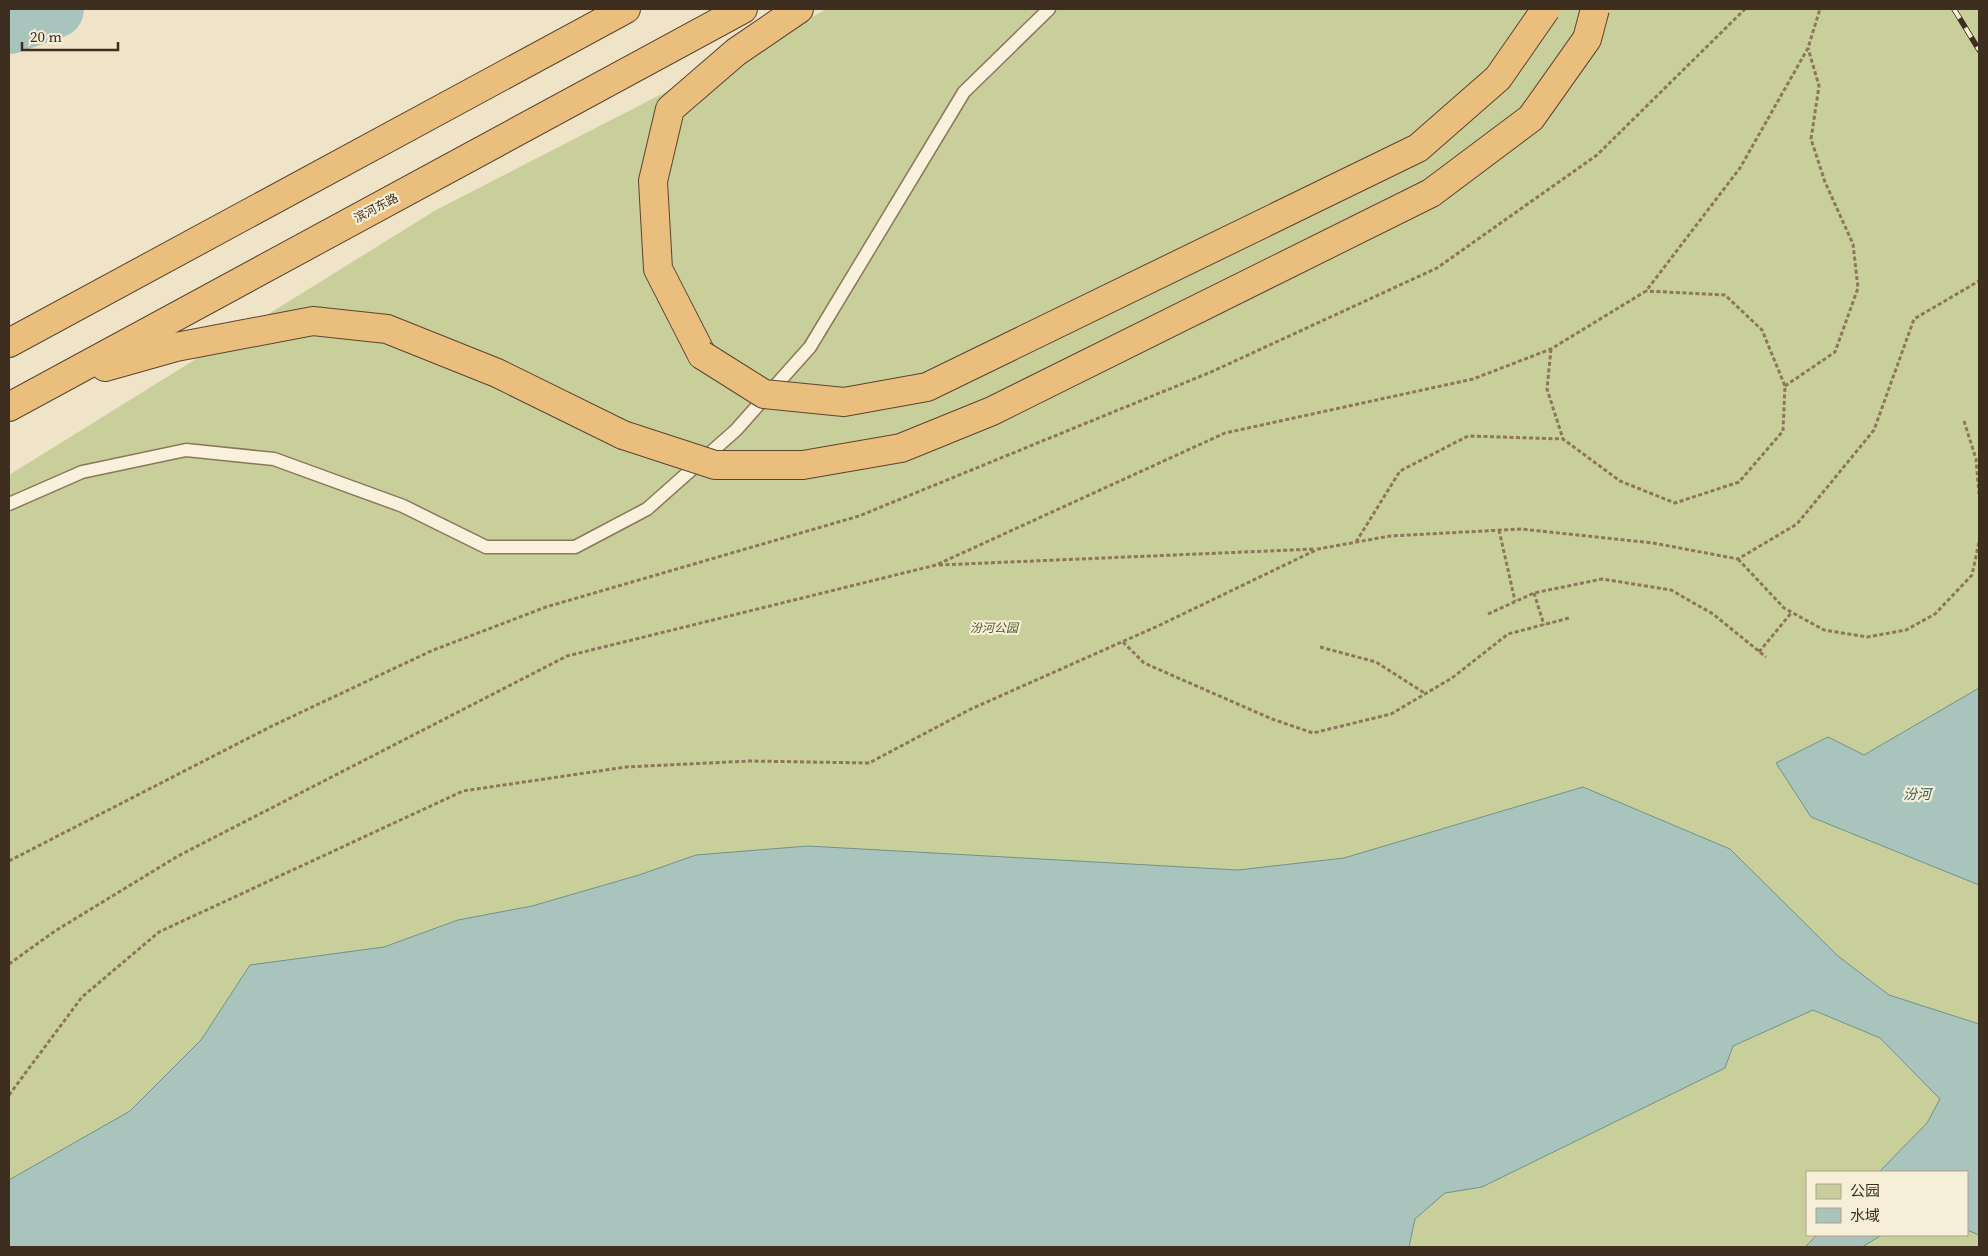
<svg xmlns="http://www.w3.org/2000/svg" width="1988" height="1256" font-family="'Source Serif 4','Noto Sans SC',serif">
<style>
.green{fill:#c9cf9b;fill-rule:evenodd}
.water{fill:#a9c4bc;stroke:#6f938a}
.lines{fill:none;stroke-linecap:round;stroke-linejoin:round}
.river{stroke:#a9c4bc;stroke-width:58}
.service-casing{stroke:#8d765c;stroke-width:15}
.trunk-casing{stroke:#5b4430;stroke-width:30}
.path{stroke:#8d765c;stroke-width:3;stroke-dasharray:4 2.5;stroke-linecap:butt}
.service{stroke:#faf1dc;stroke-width:12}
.trunk{stroke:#eabe7c;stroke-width:28}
.rail-casing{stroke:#3d2e20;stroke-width:5.5}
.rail{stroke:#f7eed8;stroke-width:4;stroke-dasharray:11;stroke-linecap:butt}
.trunk-bridge-casing{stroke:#5b4430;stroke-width:30;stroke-linecap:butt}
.trunk-bridge{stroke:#eabe7c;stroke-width:28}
.labels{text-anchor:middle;stroke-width:4.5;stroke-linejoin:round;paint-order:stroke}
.street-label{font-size:12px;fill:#3d2e20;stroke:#f7eed8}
.park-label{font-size:12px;font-style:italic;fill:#4d5a26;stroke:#f7eed8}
.water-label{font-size:14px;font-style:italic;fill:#2f5d5a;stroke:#f7eed8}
</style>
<rect width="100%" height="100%" fill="#f0e4c8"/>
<path class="green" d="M827,9H1979V1247H9V475L436,210ZM1807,1172H1967V1235H1807Z"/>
<path class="water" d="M1979,688V885L1811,817L1776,763L1828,737L1864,755Z
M1583,787L1730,849L1838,956L1889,995L1979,1024V1235L1967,1230V1172H1879L1927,1123L1940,1099L1880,1038L1813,1010L1733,1046L1725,1068L1482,1187L1445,1193L1415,1219L1409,1247H9V1180L130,1111L201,1040L250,965L384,947L458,920L532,906L639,875L696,855L808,846L1238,870L1344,858Z
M1817,1235H1882L1862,1247H1805Z"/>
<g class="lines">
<path class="river" d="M9,25L55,9"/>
<defs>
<path id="service" d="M9,504L82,472L186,450L274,459L403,506L486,547H575L647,509L736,430L810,347L964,92L1049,9"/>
<path id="trunk" d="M9,343L626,9
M702,355L658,269L653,181L670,109L736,52L799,9
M105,367L176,347L313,321L387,329L497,373L623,435
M9,407L743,9"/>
</defs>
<use href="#service" class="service-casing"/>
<use href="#trunk" class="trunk-casing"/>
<path class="path" d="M1551,349L1547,389L1563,439
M1785,386L1835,352L1858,288L1853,244L1825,182L1811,139L1819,86L1808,48
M1964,421L1976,459L1979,494
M1499,530L1515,601
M1356,542L1400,471L1468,436L1563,439L1620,481L1675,503L1739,482L1783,431L1785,386L1762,330L1725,295L1646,291
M1738,559L1784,608L1824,630L1867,637L1906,630L1935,614L1972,575L1979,542
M939,565L1315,549
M1534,593L1544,625
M1488,614L1534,593L1602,579L1671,590L1713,614L1766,657
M1123,642L1144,663L1272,719L1313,733L1391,714L1452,678L1508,634L1569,618
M1320,647L1376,662L1426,694
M1759,652L1792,612
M9,861L272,726L431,651L546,607L859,516L1211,372L1437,268L1597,155L1745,9
M9,964L55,931L178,856L567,656L936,565L1225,433L1473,379L1551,349L1646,291L1740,168L1808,48L1820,9
M9,1095L82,997L159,932L463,791L626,767L750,761L869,763L971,709L1160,625L1318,549L1390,536L1521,529L1653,543L1738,559L1797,524L1874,430L1914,319L1979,281"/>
<use href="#service" class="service"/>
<use href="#trunk" class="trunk"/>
<defs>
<path id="rail" d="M1954,9L1979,50"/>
</defs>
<use href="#rail" class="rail-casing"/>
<use href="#rail" class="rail"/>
<defs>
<path id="trunk-bridge" d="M702,355L764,394L844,402L927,387L1418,148L1498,78L1546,9
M623,435L715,465H803L901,448L992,411L1431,193L1531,118L1587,39L1595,9"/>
</defs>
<use href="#trunk-bridge" class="trunk-bridge-casing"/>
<use href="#trunk-bridge" class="trunk-bridge"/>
</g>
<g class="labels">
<g class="street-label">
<text transform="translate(376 208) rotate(-28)" y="4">滨河东路</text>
</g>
<g class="park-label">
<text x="994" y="632">汾河公园</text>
</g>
<g class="water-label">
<text x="1917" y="799">汾河</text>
</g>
</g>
<rect width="1988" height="1256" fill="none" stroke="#3d2e20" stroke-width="20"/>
<rect x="1806" y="1171" width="162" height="65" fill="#f7eed8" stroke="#ada18e"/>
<rect x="1816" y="1184" width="25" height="15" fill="#c9cf9b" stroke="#ada18e"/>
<text x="1850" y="1196" font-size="15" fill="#3d2e20">公园</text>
<rect x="1816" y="1208" width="25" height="15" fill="#a9c4bc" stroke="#ada18e"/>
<text x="1850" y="1221" font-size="15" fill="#3d2e20">水域</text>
<path d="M22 42v8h96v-8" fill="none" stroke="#3d2e20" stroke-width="2.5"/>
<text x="30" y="42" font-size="15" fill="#3d2e20" stroke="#f7eed8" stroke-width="4" paint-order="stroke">20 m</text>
</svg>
